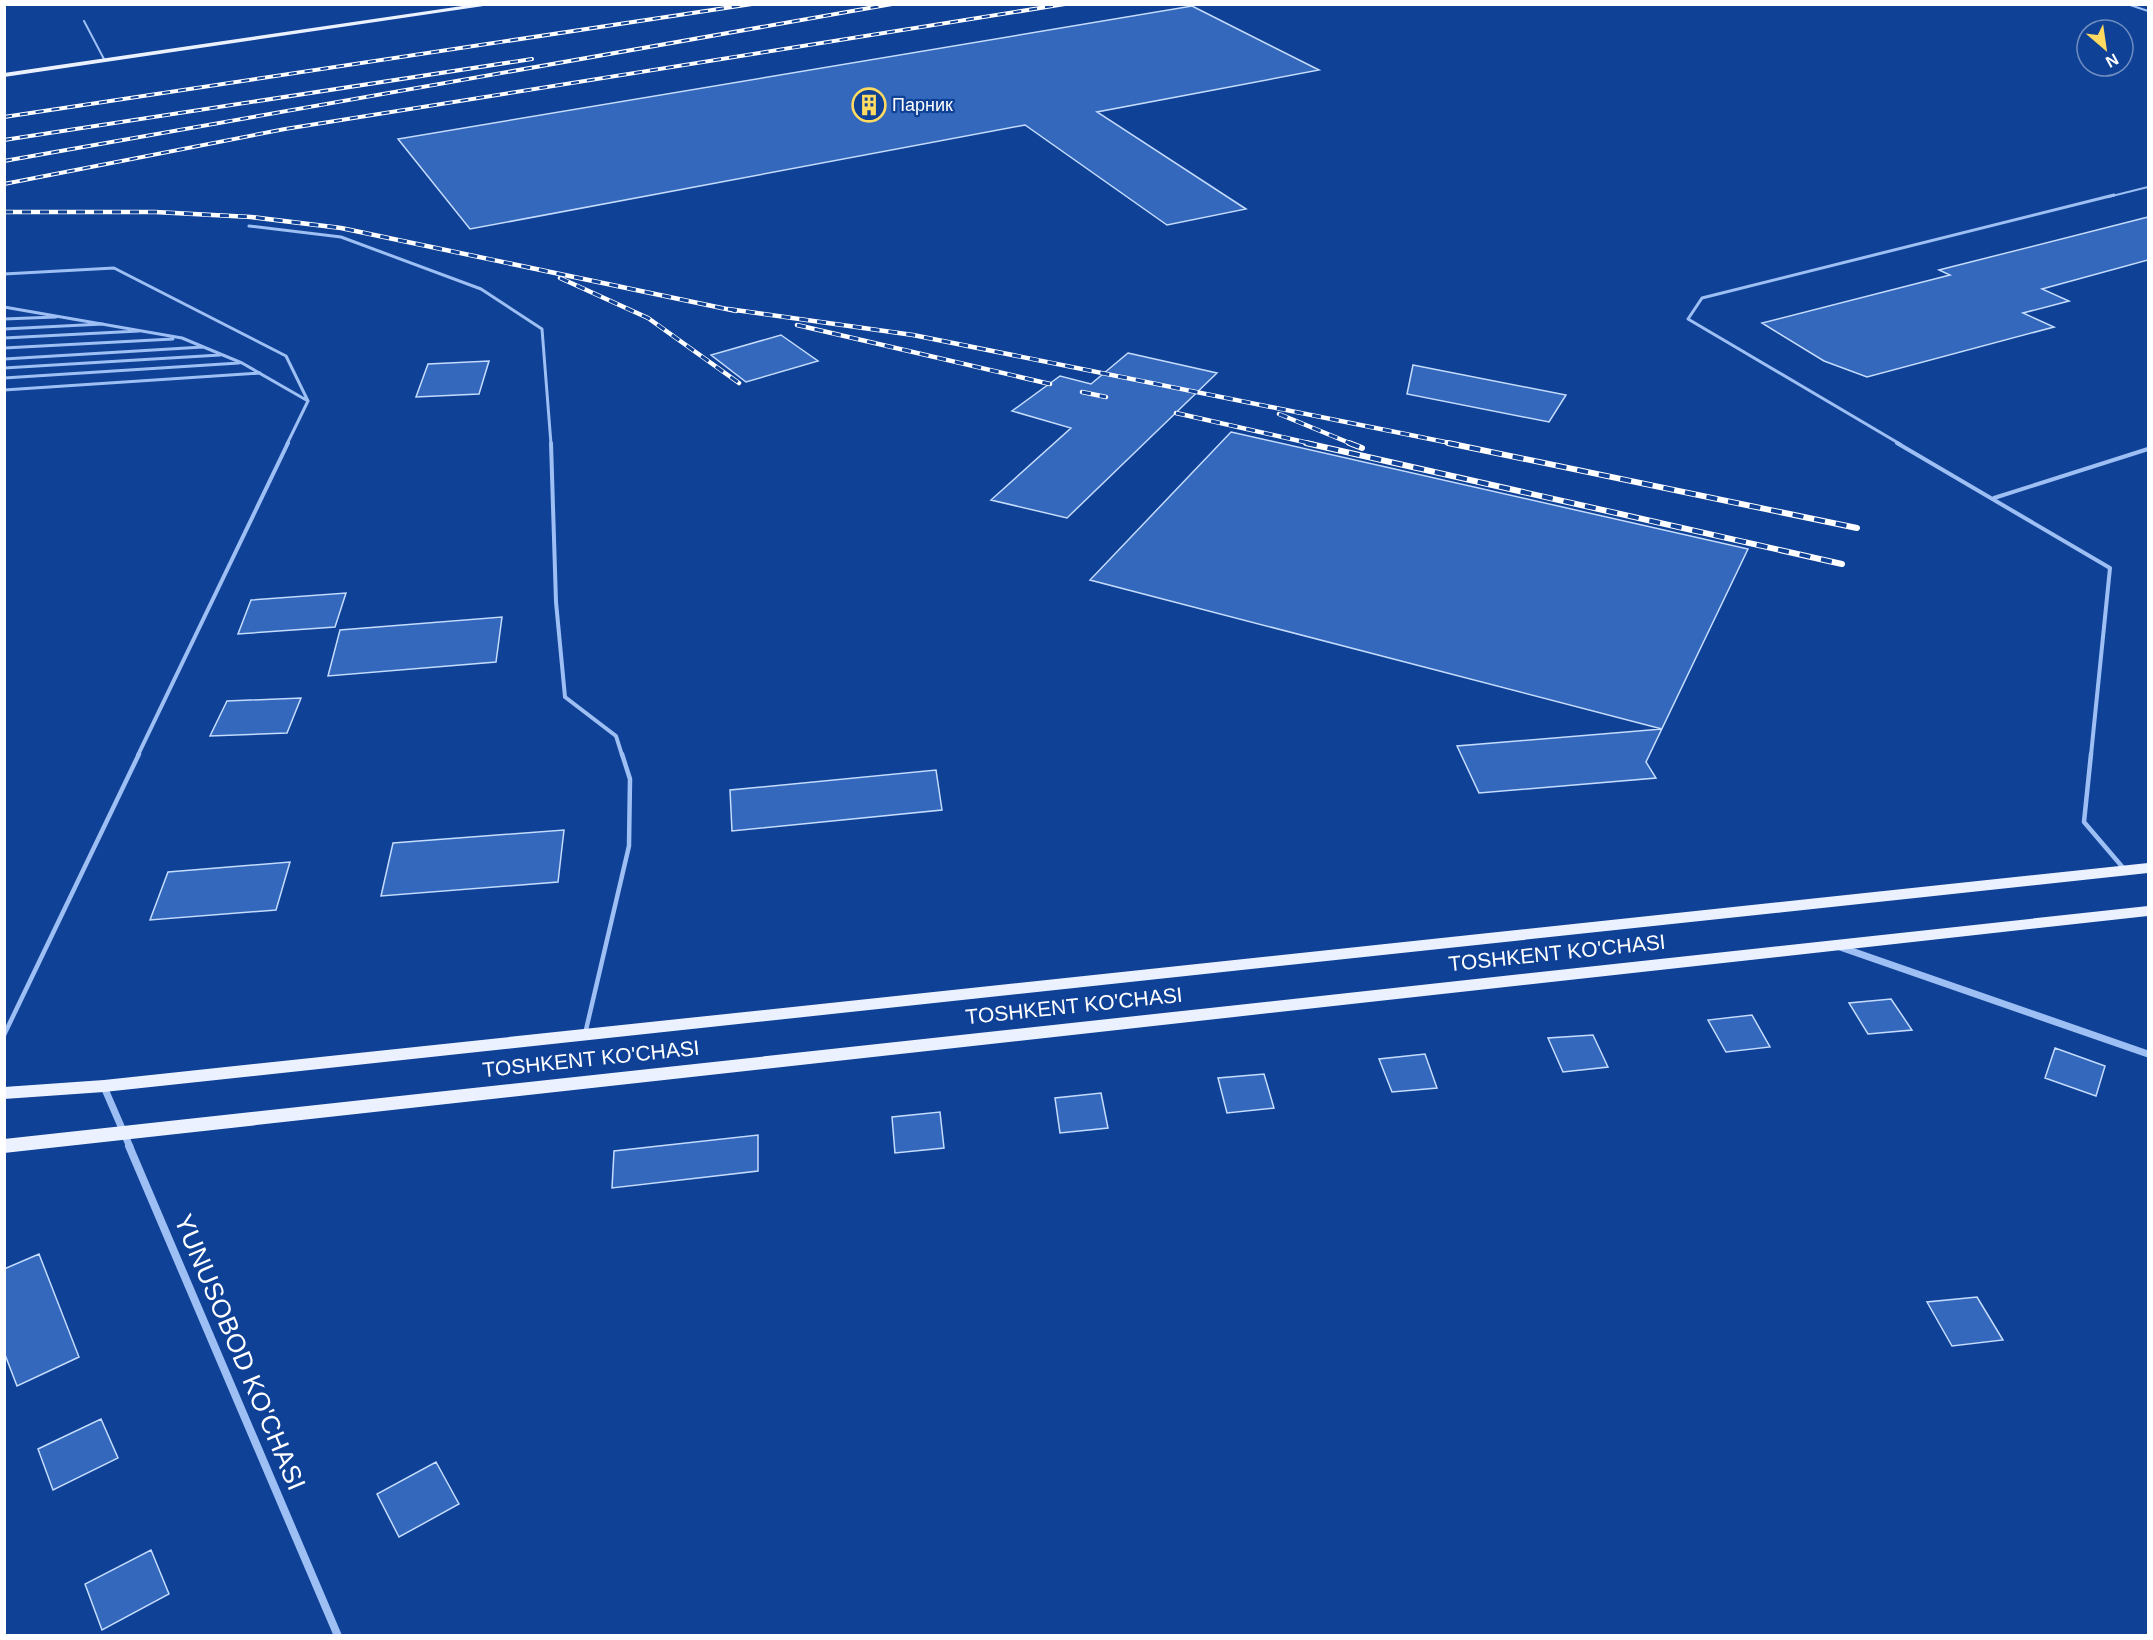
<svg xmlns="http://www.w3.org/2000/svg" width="2153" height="1640" font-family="Helvetica,sans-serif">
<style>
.building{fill:#3368bc;stroke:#c5dcfe;stroke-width:1.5}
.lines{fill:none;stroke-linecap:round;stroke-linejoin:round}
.lane-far3{stroke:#9dbff4;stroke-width:2}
.lane-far2{stroke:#9dbff4;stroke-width:3}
.lane-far1{stroke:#9dbff4;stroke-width:4}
.lane{stroke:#9dbff4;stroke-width:4.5}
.street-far1{stroke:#9dbff4;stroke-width:7}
.street{stroke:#9dbff4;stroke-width:8}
.primary{fill:#ebf1ff;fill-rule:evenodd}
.rail-far2-casing{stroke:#fff;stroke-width:4}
.rail-far1-casing{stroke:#fff;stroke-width:4.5}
.rail-casing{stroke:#fff;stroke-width:6}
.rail-far2{stroke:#0f4196;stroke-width:2;stroke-dasharray:8;stroke-linecap:butt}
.rail-far1{stroke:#0f4196;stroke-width:3;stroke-dasharray:9;stroke-linecap:butt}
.rail{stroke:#0f4196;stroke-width:4;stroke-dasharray:11;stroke-linecap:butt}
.labels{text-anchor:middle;stroke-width:4.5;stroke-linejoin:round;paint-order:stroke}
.far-poi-label{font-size:18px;fill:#fff;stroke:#0f4196;text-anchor:start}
.street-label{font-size:21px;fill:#fff;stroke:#0f4196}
.near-street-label{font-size:26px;fill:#fff;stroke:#0f4196}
</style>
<rect width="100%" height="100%" fill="#0f4196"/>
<path class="building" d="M1192,6L1319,70L1097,112L1246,209L1167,225L1025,125L470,229L398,139Z
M2148,217V260L2042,289L2069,301L2023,313L2054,327L1867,377L1824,361L1762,323L1950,275L1939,270Z
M781,335L818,361L746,382L711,355Z
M1128,353L1217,373L1067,518L991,500L1071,428L1012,411L1060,376L1091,384Z
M489,361L479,394L416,397L428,364Z
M1413,365L1566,395L1549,422L1407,394Z
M1231,432L1748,549L1646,762L1656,778L1479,793L1457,746L1662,729L1090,580Z
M346,593L335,627L238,634L251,600Z
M502,617L496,662L328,676L340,630Z
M301,698L287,733L210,736L227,701Z
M936,770L942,810L732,831L730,790Z
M564,830L558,882L381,896L393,843Z
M290,862L276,910L150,920L168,872Z
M1891,999L1912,1030L1868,1034L1849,1003Z
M1752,1015L1770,1047L1726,1052L1708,1020Z
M1593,1035L1608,1067L1563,1072L1548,1038Z
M2055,1048L2105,1066L2096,1096L2045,1078Z
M1425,1054L1437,1088L1392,1092L1379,1059Z
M1264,1074L1274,1108L1227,1113L1218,1078Z
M1101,1093L1108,1128L1060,1133L1055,1098Z
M940,1112L944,1148L895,1153L892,1117Z
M758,1135V1171L612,1188L614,1151Z
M39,1254L79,1357L17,1386L4,1352V1269Z
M1977,1297L2003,1340L1952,1346L1927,1302Z
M101,1419L118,1458L53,1490L38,1449Z
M436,1462L459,1504L399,1537L377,1494Z
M151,1550L169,1594L102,1630L85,1584Z"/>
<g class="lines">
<path class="lane-far3" d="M2127,4L2148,11
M84,21L105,61
M2108,197L2148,187"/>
<path class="lane-far2" d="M249,226L341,237L481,289L542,329L551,444
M4,274L114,268L286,356L308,401
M4,307L182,338L242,363L308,401
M4,319L56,317
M4,329L103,324
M4,338L139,331
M4,348L173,339
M4,359L203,347
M4,368L220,355
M4,378L239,363
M4,390L260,373
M287,444L308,401
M1900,444L1688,319L1702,298L2114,195"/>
<path class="lane-far1" d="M551,443L556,602L565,697L616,736L622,755
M1897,443L2110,568L2091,755
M1994,498L2148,449
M138,755L288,443"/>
<path class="lane" d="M2091,754L2084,822L2125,870
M585,1034L629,846L630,779L622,754
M4,1035L139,754"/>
<path class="street-far1" d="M1840,947L2148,1054
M104,1087L130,1147"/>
<path class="street" d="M129,1146L338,1636"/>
<path class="primary" d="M476,4H497L4,77V73Z
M2148,863V873L104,1092L4,1099V1087L104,1080Z
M2148,906V916L4,1153V1139Z"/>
<defs>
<path id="rail-far2" d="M4,117L752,4
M4,140L532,59
M4,161L892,4
M4,184L285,129L1065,4"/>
<path id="rail-far1" d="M4,212H155L251,217L341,228L736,311
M560,278L648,318L739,383
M728,309L913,335L1455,444
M797,325L1050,384
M1082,392L1106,397
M1176,413L1313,444
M1279,414L1352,444"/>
<path id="rail" d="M1306,443L1842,564
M1349,443L1362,448
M1448,443L1857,528"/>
</defs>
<use href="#rail-far2" class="rail-far2-casing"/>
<use href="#rail-far1" class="rail-far1-casing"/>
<use href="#rail" class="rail-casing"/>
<use href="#rail-far2" class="rail-far2"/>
<use href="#rail-far1" class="rail-far1"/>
<use href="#rail" class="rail"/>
</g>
<defs>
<symbol id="building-ring" viewBox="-11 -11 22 22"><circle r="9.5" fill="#0f4196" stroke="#ffdb61" stroke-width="1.5"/><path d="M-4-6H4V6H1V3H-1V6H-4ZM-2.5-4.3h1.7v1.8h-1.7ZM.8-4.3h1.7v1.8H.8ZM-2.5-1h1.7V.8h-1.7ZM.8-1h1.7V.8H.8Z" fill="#ffdb61"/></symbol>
</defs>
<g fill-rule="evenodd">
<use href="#building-ring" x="850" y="86" width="38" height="38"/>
</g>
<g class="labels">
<g class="far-poi-label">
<text x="892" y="111">Парник</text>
</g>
<g class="street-label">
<text transform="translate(1557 953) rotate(-6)" y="7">TOSHKENT KO'CHASI</text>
<text transform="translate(1074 1006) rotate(-6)" y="7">TOSHKENT KO'CHASI</text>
<text transform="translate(591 1059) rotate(-6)" y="7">TOSHKENT KO'CHASI</text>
</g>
<g class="near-street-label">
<text transform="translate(240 1352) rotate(67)" y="9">YUNUSOBOD KO'CHASI</text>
</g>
</g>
<rect width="2153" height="1640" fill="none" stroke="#ffffff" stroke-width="12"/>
<g transform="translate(2105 48) rotate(151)"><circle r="28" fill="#0f4196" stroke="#6f8dc0" stroke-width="1.5"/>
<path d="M0-4.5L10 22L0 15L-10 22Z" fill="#ffdb61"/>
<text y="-9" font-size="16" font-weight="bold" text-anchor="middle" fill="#ffffff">N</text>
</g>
</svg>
